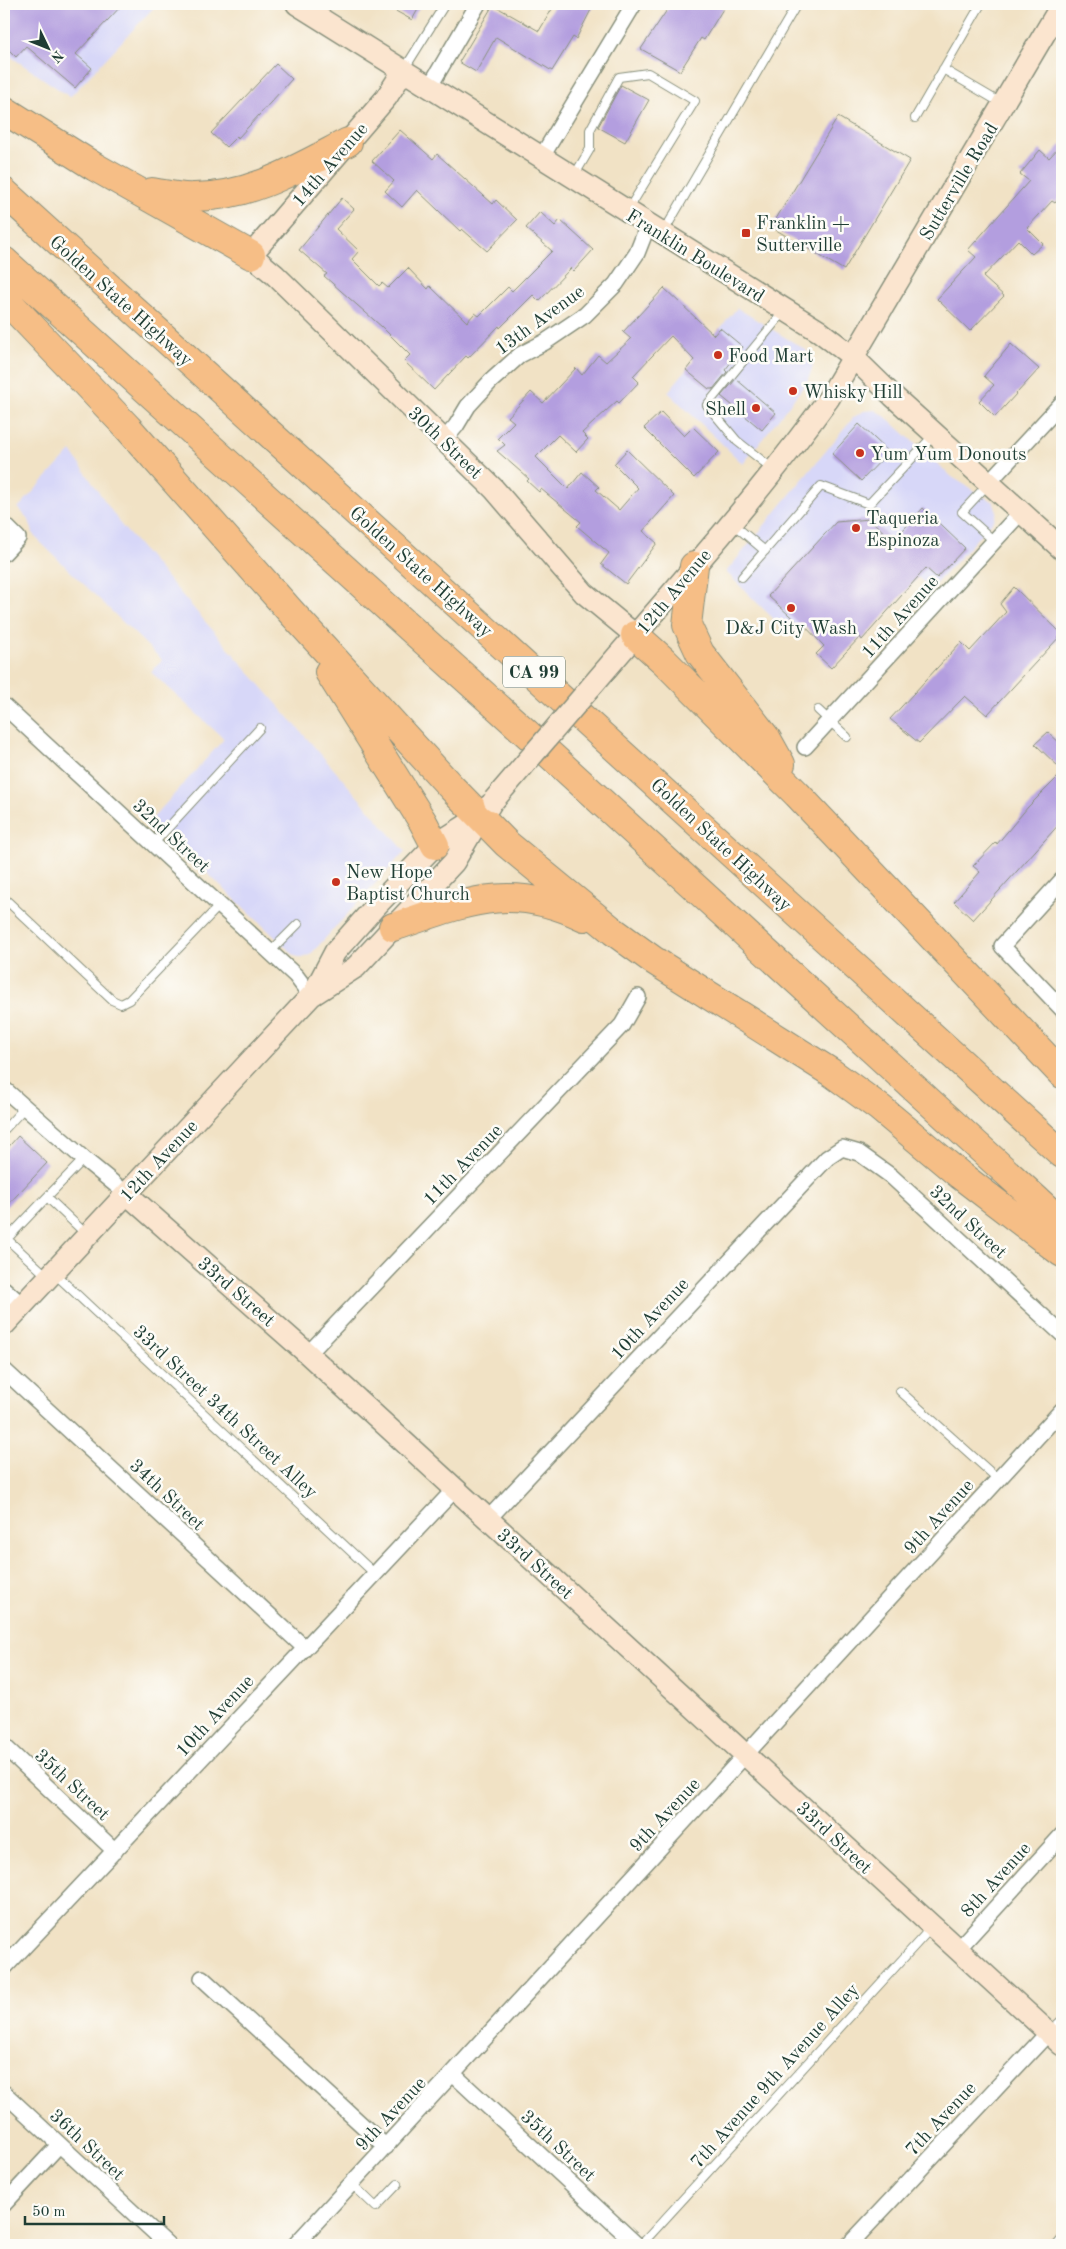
<svg xmlns="http://www.w3.org/2000/svg" width="1066" height="2249" font-family="'Old Standard TT',serif">
<style>
.built{fill:#d7d7f8}
.building{fill:#b39edf}
.lines{fill:none;stroke-linecap:round;stroke-linejoin:round}
.lane-casing{stroke:#88907c;stroke-width:10}
.street-casing{stroke:#88907c;stroke-width:18}
.secondary-casing{stroke:#88907c;stroke-width:24}
.highway-casing{stroke:#88907c;stroke-width:30}
.lane{stroke:#fff;stroke-width:8}
.street{stroke:#fff;stroke-width:15}
.secondary{stroke:#fbe5cf;stroke-width:21}
.highway{stroke:#f6be86;stroke-width:28}
.secondary-bridge-casing{stroke:#88907c;stroke-width:24;stroke-linecap:butt}
.secondary-bridge{stroke:#fbe5cf;stroke-width:21}
.poi-dot{fill:#c8321e;stroke:#fdfcf7;stroke-width:2}
.labels{text-anchor:middle;stroke-width:5;stroke-linejoin:round;paint-order:stroke}
.shield{fill:#fdfcf7;stroke:#62766e;stroke-width:1}
.shield-label{font-size:18px;font-weight:bold;fill:#1f3d34}
.street-label{font-size:19px;fill:#1f3d34;stroke:#fdfcf7}
.poi-label{font-size:19px;fill:#1f3d34;stroke:#fdfcf7;text-anchor:start}
</style>
<rect width="100%" height="100%" fill="#fdfcf7"/>
<filter id="ink" filterUnits="userSpaceOnUse"><feTurbulence type="fractalNoise" baseFrequency=".02" numOctaves="2"/><feDisplacementMap in="SourceGraphic" scale="10" xChannelSelector="R" yChannelSelector="G"/><feConvolveMatrix kernelMatrix="1 2 1 2 8 2 1 2 1" color-interpolation-filters="sRGB"/></filter>
<filter id="wash" filterUnits="userSpaceOnUse"><feTurbulence type="fractalNoise" baseFrequency=".0096" numOctaves="4" result="noise"/><feDisplacementMap in="SourceGraphic" scale="20" xChannelSelector="R" yChannelSelector="G"/><feGaussianBlur stdDeviation="1.12" result="paint"/><feColorMatrix in="noise" values="0 0 0 0 0 0 0 0 0 0 0 0 0 0 0 0 0 1.4 0 .05"/><feComposite in="paint" operator="in"/></filter>
<g filter="url(#wash)">
<rect width="100%" height="100%" fill="#f1e2c5"/>
<path class="built" d="M4,4H157L70,97L4,52Z
M737,308L806,350L813,366L807,382L743,464L668,392Z
M875,410L886,417L952,477L993,502L997,511L994,520L931,589L877,540L790,635L726,572L854,417L864,411Z
M71,451L121,525L405,851L310,955L302,958L295,956L151,820L224,739L151,672L162,660L34,536L29,520L18,508Z"/>
<g id="blocks">
<path class="building" d="M4,4H123L76,54L92,68L75,88L26,46L16,57L4,45Z
M383,4H421L412,20Z
M555,4H594L576,39L573,37L552,71L496,37L476,72L459,62L493,5L539,31Z
M671,4H726L704,40L701,38L680,71L641,49Z
M276,64L292,79L238,138L237,136L226,147L211,133Z
M621,85L649,100L625,142L598,127Z
M838,117L910,160L844,270L771,227Z
M400,130L433,159L437,154L493,204L496,200L517,220L487,251L462,229L460,231L417,190L402,207L385,191L394,181L372,161Z
M1062,144V195L1055,203L1052,201L1027,228L1043,244L1032,254L1018,240L983,277L1004,296L970,331L937,299L976,257L968,250L1029,181L1020,174L1040,150L1049,158Z
M342,198L354,209L336,229L359,251L352,259L379,286L382,283L388,288L408,268L428,289L430,286L467,322L475,313L479,316L508,287L512,291L552,251L526,228L540,212L555,226L560,220L593,250L574,271L571,268L539,301L533,295L500,328L499,326L468,358L466,356L434,390L404,361L410,355L382,327L324,276L327,274L299,250Z
M664,288L714,335L720,328L743,347L725,370L727,372L713,389H709L686,370L694,360L671,336L633,376L639,382L619,403L617,401L582,433L588,439L576,452L558,435L536,457L568,489L582,472L599,487L596,490L619,510L638,488L614,464L627,450L674,496L643,531L657,543L626,584L601,564L609,553L577,526L581,522L541,489L539,492L527,481L529,479L497,451L505,445L498,438L514,422L508,417L531,392L543,403L576,368L582,375L598,355L606,362L631,339L623,332Z
M1011,344L1039,369L995,417L979,401L994,385L984,376Z
M736,379L776,413L762,430L721,396Z
M661,412L684,436L693,427L719,452L694,478L644,428Z
M859,424L889,452L861,481L832,454Z
M923,508L965,548L937,578L926,568L862,640L860,637L831,668L816,654L824,646L801,622L799,624L768,596L836,522L870,519L893,541Z
M1014,587L1062,634L987,715L965,696L919,743L890,719L961,642L970,651L1006,612L1000,604Z
M1048,732L1062,745V770L1035,744Z
M1062,773V821L973,920L954,902L980,872L973,866L996,842L997,844L1028,807Z
M18,1136L47,1163L4,1209V1152Z"/>
</g>
</g>
<g filter="url(#ink)">
<use href="#blocks" fill-opacity="0" stroke="#88907c" stroke-width="1"/>
<g class="lines">
<defs>
<path id="lane" d="M405,68L445,4
M943,69L1001,103
M915,118L981,4
M574,176L590,149V130L619,77L648,73L695,101L628,210
M663,233L797,4
M774,470L737,441L707,405L785,310
M988,484L962,512L994,541
M732,523L765,551
M742,577L821,486L869,504L934,435
M818,710L847,737
M153,844L260,728
M4,898L112,1000L121,1004L129,1000L219,906
M270,952L298,924
M4,1130L24,1108
M47,1197L84,1159
M54,1273L375,1574
M47,1276L7,1239L47,1197L86,1234
M900,1391L998,1479
M1049,2032L1062,2020
M352,2184L376,2207L398,2184
M641,2245L931,1928
M1057,2245L1062,2239"/>
<path id="street" d="M430,86L478,4
M541,158L634,4
M444,440L456,426L468,406L491,381L520,355L545,342L585,315L616,284L637,253L648,225
M989,482L1062,403
M4,524L18,538L4,553
M4,706L296,976L311,996
M805,747L1021,512
M1062,880L1002,946L1062,1009
M4,1089L84,1159L127,1194
M4,1289L22,1305
M308,1354L622,1025L638,997
M4,1370L305,1648
M488,1519L827,1158L842,1148L859,1153L891,1176L1062,1334
M4,1746L115,1851
M957,1950L1062,1835
M4,1968L455,1489
M202,1978L386,2147
M453,2074L637,2245
M4,2093L168,2245
M4,2204L59,2145
M295,2245L1062,1410
M849,2245L1048,2033"/>
<path id="secondary" d="M297,4L819,331L853,357L893,396L1062,549
M404,70L386,98L251,255L275,275L494,489L584,593L635,635
M590,688C671,593 756,499 829,398L1062,4
M313,994L335,952L374,908L435,845L478,818
M127,1194L308,1354L1062,2045
M4,1325L311,996L356,967L454,862L481,816L490,805"/>
<path id="highway" d="M4,110L95,167L251,255
M4,192L1062,1154
M152,192C165,194 180,198 194,197C251,197 298,168 348,142
M4,261L523,730L1062,1223
M4,291L10,304L128,428L291,612L452,788L507,844L613,931L653,960L832,1073L880,1108L960,1175L1062,1253
M694,566L687,625L700,653L767,739L781,764
M635,635L664,661L797,794L1062,1074
M329,672L423,822L435,845
M393,927C465,903 509,881 584,917"/>
</defs>
<use href="#lane" class="lane-casing"/>
<use href="#street" class="street-casing"/>
<use href="#secondary" class="secondary-casing"/>
<use href="#highway" class="highway-casing"/>
<use href="#lane" class="lane"/>
<use href="#street" class="street"/>
<use href="#secondary" class="secondary"/>
<use href="#highway" class="highway"/>
<defs>
<path id="secondary-bridge" d="M494,800L590,688"/>
</defs>
<use href="#secondary-bridge" class="secondary-bridge-casing"/>
<use href="#secondary-bridge" class="secondary-bridge"/>
</g>
</g>
<g class="poi-dot">
<rect x="741" y="228" width="10" height="10" rx="2.5"/>
<circle cx="718" cy="355" r="5"/>
<circle cx="793" cy="391" r="5"/>
<circle cx="756" cy="408" r="5"/>
<circle cx="860" cy="453" r="5"/>
<circle cx="856" cy="528" r="5"/>
<circle cx="791" cy="608" r="5"/>
<circle cx="336" cy="882" r="5"/>
</g>
<g class="labels">
<rect class="shield" x="503" y="656.5" width="62" height="31" rx="4"/>
<g class="shield-label">
<text x="534" y="678">CA 99</text>
</g>
<g class="street-label">
<text transform="translate(329 164) rotate(-49)" y="7">14th Avenue</text>
<text transform="translate(958 181) rotate(-59)" y="7">Sutterville Road</text>
<text transform="translate(696 255) rotate(32)" y="7">Franklin Boulevard</text>
<text transform="translate(122 300) rotate(42)" y="7">Golden State Highway</text>
<text transform="translate(539 319) rotate(-36)" y="7">13th Avenue</text>
<text transform="translate(446 442) rotate(44)" y="7">30th Street</text>
<text transform="translate(422 571) rotate(42)" y="7">Golden State Highway</text>
<text transform="translate(673 591) rotate(-50)" y="7">12th Avenue</text>
<text transform="translate(899 616) rotate(-48)" y="7">11th Avenue</text>
<text transform="translate(172 835) rotate(43)" y="7">32nd Street</text>
<text transform="translate(722 844) rotate(43)" y="7">Golden State Highway</text>
<text transform="translate(158 1160) rotate(-47)" y="7">12th Avenue</text>
<text transform="translate(462 1164) rotate(-46)" y="7">11th Avenue</text>
<text transform="translate(969 1221) rotate(43)" y="7">32nd Street</text>
<text transform="translate(237 1291) rotate(41)" y="7">33rd Street</text>
<text transform="translate(649 1318) rotate(-47)" y="7">10th Avenue</text>
<text transform="translate(226 1411) rotate(43)" y="7">33rd Street 34th Street Alley</text>
<text transform="translate(168 1494) rotate(43)" y="7">34th Street</text>
<text transform="translate(938 1516) rotate(-48)" y="7">9th Avenue</text>
<text transform="translate(536 1563) rotate(42)" y="7">33rd Street</text>
<text transform="translate(214 1715) rotate(-47)" y="7">10th Avenue</text>
<text transform="translate(73 1784) rotate(43)" y="7">35th Street</text>
<text transform="translate(664 1814) rotate(-47)" y="7">9th Avenue</text>
<text transform="translate(835 1837) rotate(43)" y="7">33rd Street</text>
<text transform="translate(995 1879) rotate(-48)" y="7">8th Avenue</text>
<text transform="translate(774 2075) rotate(-48)" y="7">7th Avenue 9th Avenue Alley</text>
<text transform="translate(390 2113) rotate(-47)" y="7">9th Avenue</text>
<text transform="translate(940 2118) rotate(-47)" y="7">7th Avenue</text>
<text transform="translate(88 2144) rotate(43)" y="7">36th Street</text>
<text transform="translate(559 2145) rotate(43)" y="7">35th Street</text>
</g>
<g class="poi-label">
<text x="756" y="229">Franklin +<tspan x="756" dy="22">Sutterville</tspan></text>
<text x="728" y="362">Food Mart</text>
<text x="803" y="398">Whisky Hill</text>
<text x="746" y="415" text-anchor="end">Shell</text>
<text x="870" y="460">Yum Yum Donouts</text>
<text x="866" y="524">Taqueria<tspan x="866" dy="22">Espinoza</tspan></text>
<text x="791" y="634" text-anchor="middle">D&amp;J City Wash</text>
<text x="346" y="878">New Hope<tspan x="346" dy="22">Baptist Church</tspan></text>
</g>
</g>
<rect width="1066" height="2249" fill="none" stroke="#fdfcf7" stroke-width="20"/>
<g transform="translate(48 48) rotate(133)" stroke="#fdfcf7" stroke-width="4" paint-order="stroke">
<path d="M0-4L9 19L0 12L-9 19Z" fill="#1f3d34"/>
<text y="-8" font-size="14" font-weight="bold" text-anchor="middle" fill="#1f3d34">N</text>
</g>
<path d="M25 2216v8h139v-8" fill="none" stroke="#1f3d34" stroke-width="2.5"/>
<text x="32" y="2216" font-size="15" fill="#1f3d34" stroke="#fdfcf7" stroke-width="4" paint-order="stroke">50 m</text>
</svg>
